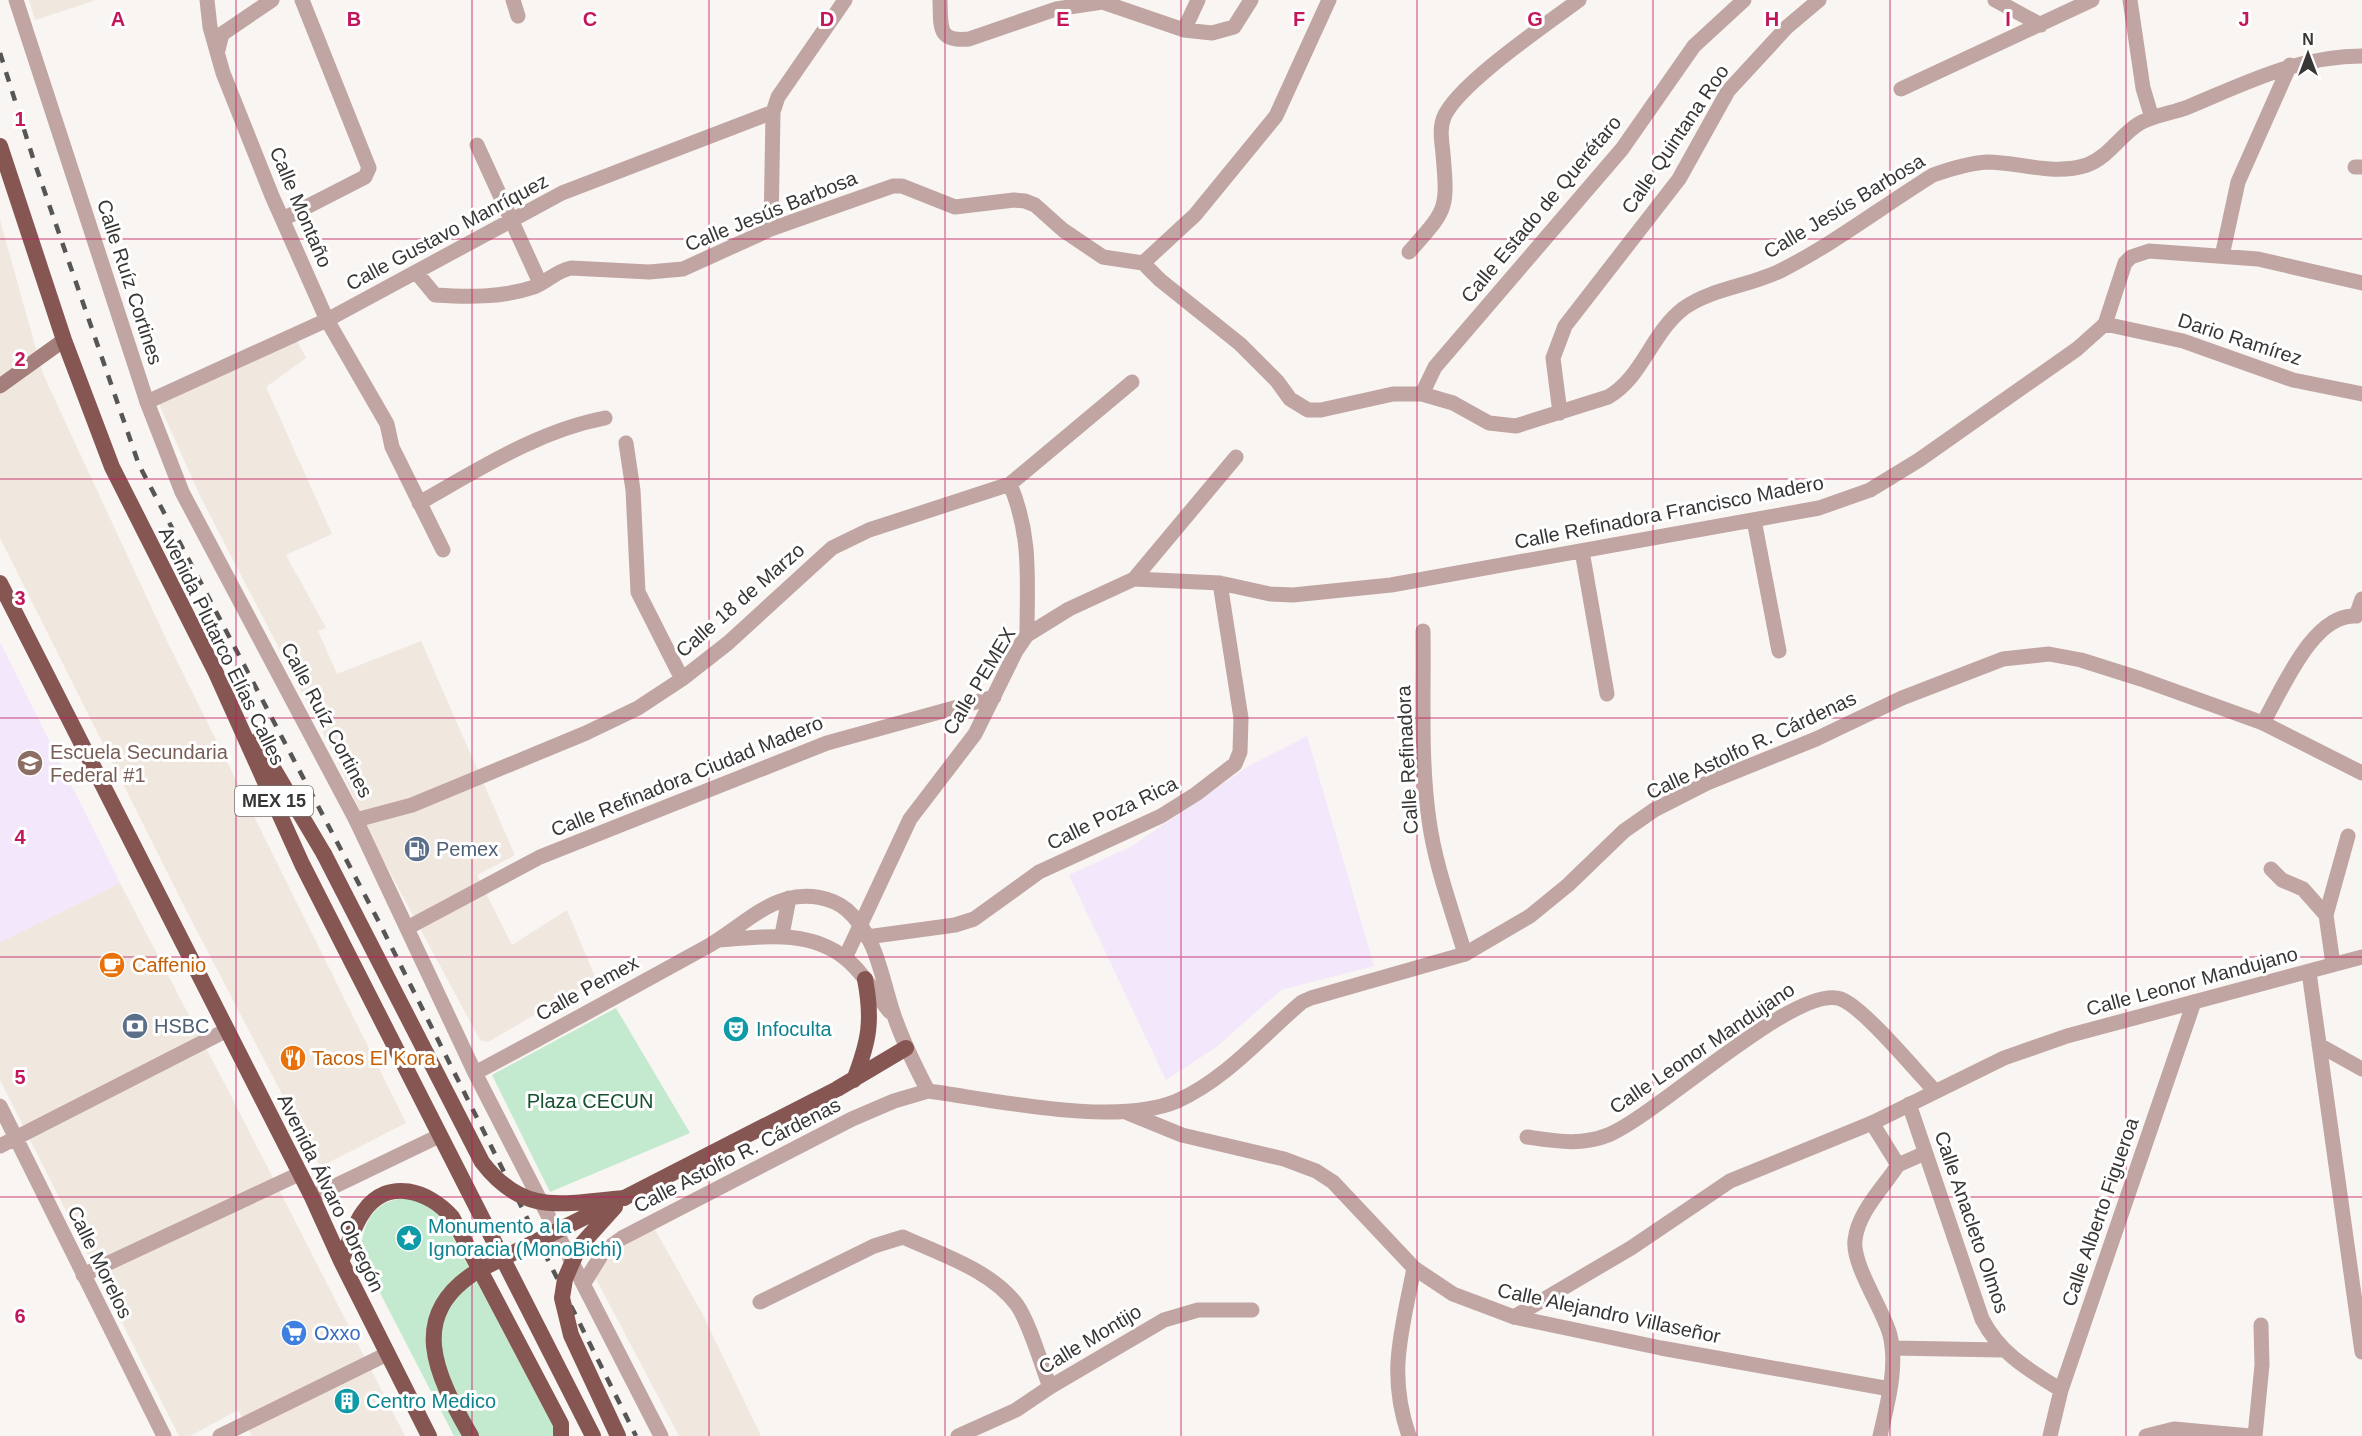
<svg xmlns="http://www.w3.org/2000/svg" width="2362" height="1436" font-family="Helvetica,sans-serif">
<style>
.built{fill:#f0e7df}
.education{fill:#f2e7fb}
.green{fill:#c3e9cf}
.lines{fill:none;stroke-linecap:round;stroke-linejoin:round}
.minor{stroke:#c0a5a2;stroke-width:15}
.tertiary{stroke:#c0a5a2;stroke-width:15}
.secondary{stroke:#a47e7a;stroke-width:15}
.trunk{stroke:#865652;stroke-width:16}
.rail{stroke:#585655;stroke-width:4.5;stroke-dasharray:10 10;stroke-linecap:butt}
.trunk-bridge{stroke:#865652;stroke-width:16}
.grid{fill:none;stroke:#c2185b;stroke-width:1.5;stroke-opacity:0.55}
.labels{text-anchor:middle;stroke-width:6;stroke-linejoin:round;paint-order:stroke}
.shield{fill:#fff;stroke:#747372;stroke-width:1.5}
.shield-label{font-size:18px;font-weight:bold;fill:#383736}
.street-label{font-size:20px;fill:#383736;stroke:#fff}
.education-label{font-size:20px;fill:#785e54;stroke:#fff;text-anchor:start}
.service-label{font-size:20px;fill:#4e5e75;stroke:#fff;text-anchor:start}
.food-label{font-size:20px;fill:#c56008;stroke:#fff;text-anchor:start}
.culture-label{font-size:20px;fill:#0d838f;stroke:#fff;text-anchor:start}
.park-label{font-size:20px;fill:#175132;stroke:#fff}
.shop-label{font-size:20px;fill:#366cbe;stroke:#fff;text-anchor:start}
.grid-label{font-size:20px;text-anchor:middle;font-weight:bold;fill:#c2185b;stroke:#fff;stroke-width:6;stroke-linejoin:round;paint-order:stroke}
</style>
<rect width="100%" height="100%" fill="#f8f5f2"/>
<path class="built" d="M29,0H96L35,20Z
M0,220L43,374L167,641L406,1123L320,1167L184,906L0,538Z
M297,341L306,358L266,387L332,534L286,555L326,628L318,631L337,674L421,641L515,855L477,875L512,945L567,910L596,979L488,1042L480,1040L372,839L335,756L201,498L159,404Z
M120,883L230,1094L405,1436H252L238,1410L190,1436H179L0,1080V942Z
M654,1228L702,1313L761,1436H679L595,1277L616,1250Z"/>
<path class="education" d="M0,642L120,883L0,942Z
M1307,736L1374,966L1281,990L1215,1048L1166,1080L1069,875L1132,846L1249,766Z"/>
<path class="green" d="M616,1008L690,1133L550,1192L492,1075Z
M411,1197L437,1209L562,1436H454L360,1254C364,1219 373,1200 411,1197Z"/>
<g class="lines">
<path class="minor" d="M207,0L210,27L223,73L272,196L327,320L387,424L392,447L443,550
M513,0L518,16
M940,0C941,27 937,42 969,39L1056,9L1102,2L1184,30L1212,33L1234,27L1251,0
M1995,0L2041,25
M2130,0L2143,88L2152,118
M1184,30L1198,0
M218,50L222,34L272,0
M1901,89L2092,0
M477,145L540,283
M2355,167H2362
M283,219L365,177L369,168L302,0
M771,229L773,112L778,97L845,0
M1409,252C1447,209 1448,211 1443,154C1442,142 1439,129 1444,117C1458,84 1547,24 1579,0
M2222,256L2238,182L2290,65
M1143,263L1195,215L1276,116L1329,0
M416,272L435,295C467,297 502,298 534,287C547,282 556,271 571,268L649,272L683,269L771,229L893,186H902L955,207L1014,200L1025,201L1035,205L1063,230L1103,257L1143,263L1160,280L1240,344L1277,381L1290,399L1308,410H1321L1393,394H1422L1453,403L1489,423L1516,426L1608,397C1643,377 1651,333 1684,308C1712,288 1751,286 1782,270C1835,243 1883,206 1933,175C1950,169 1968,163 1987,162C2020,162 2053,176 2087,165C2109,157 2121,134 2140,123C2155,115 2173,113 2188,107C2246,83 2298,56 2362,56
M2105,324L2183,341L2293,380L2362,394
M1422,394L1435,367L1622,149L1694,46L1744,0
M147,402L327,320L562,193L773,112
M1560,413L1553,358L1565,326L1679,179L1728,91L1787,27L1819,0
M626,443L633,490L638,592L682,679
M1010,484C1032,537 1027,579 1027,635
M419,503C478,470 537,431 605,418
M1754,520L1779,651
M1582,551L1607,694
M1134,579L1220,583L1270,594L1293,595L1391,585L1819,508L1870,490L1919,460L2077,349L2105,324L2125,263L2131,257L2149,251L2258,259L2362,283
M1423,631C1424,693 1420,758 1429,820C1435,865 1452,910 1465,954
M2263,723C2282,690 2313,613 2356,616L2362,599
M356,820L412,805L586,733L638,708L682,679L728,643L832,548L869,530L1010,484L1132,382
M2271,869L2282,880L2303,889L2326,915
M409,927L540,857L827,743L994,697
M867,937L955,925L974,919L1039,872L1161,816L1196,794L1235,764L1240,752L1241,718L1220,583
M845,958L910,819L975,734L1016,651L1027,635L1069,609L1134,579L1236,457
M2333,964L2326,915L2348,836
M2309,972L2362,1352
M2319,1045L2362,1069
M1909,1104L1982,1319C2000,1354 2029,1370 2061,1390
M0,1106L164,1436
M1872,1123L1898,1165L1925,1153
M1527,1137C1555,1141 1581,1146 1608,1135C1658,1115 1797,982 1841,999C1864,1008 1915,1070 1935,1091
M0,1146L227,1030
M312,1197L439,1136
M83,1275L299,1174
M760,1302L874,1246L903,1237C942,1255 991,1270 1017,1305C1030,1324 1041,1364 1050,1387
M1514,1317L1661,1348L1890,1389
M1892,1348L2002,1350
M220,1436L387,1354
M958,1436L1016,1410L1050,1387L1164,1320L1198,1310H1252
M1409,1436C1387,1373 1402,1331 1414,1268
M1880,1436C1887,1405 1898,1367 1890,1335C1883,1309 1852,1265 1855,1240C1858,1212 1883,1188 1898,1165
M2050,1436L2061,1390L2194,1002
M2146,1436L2174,1429L2250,1436
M2255,1436L2262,1365L2261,1325"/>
<path class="tertiary" d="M16,0L147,402L182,492L356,820L475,1073L661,1436
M782,935L789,898
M719,940C761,937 808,929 845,958C863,972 875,994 890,1012
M475,1073C554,1031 632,988 710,945C736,930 758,907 787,899C807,893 832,897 847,910C879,938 882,984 896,1021C905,1046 916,1068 928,1091C995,1100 1116,1127 1177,1101C1226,1079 1262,1036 1302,1002L1311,998L1465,954L1530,916L1568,885L1624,831L1654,810L1707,783L1816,739L1902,698L2003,659L2049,654L2081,660L2141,679L2263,723L2362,773
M1128,1113L1182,1135L1284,1159L1316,1171L1333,1182L1414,1268L1453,1294L1514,1317L1631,1248L1730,1181L1872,1123L2004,1058L2067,1036L2362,957
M584,1283L604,1251L622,1238L852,1119L894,1101L928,1091"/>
<path class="secondary" d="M0,386L64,340"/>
<path class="trunk" d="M0,146L64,340L112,467L216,673L302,864L593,1436
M0,583L312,1197L341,1261L429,1436
M257,741L324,854
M854,1080C869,1041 873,1021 865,979
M624,1198L837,1089L906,1048
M341,1261C349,1245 353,1225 364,1211C388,1177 429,1191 452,1217L561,1424V1436"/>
<path class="rail" d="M0,53L33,158L139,465L380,924L636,1436"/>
<path class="trunk-bridge" d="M324,854L482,1162C524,1217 563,1203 624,1198
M615,1207L579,1247L565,1279L562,1298L571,1335L618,1436
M471,1436C436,1375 405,1315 479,1270L615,1202"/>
</g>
<path class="grid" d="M236,0V1436M472,0V1436M709,0V1436M945,0V1436M1181,0V1436M1417,0V1436M1653,0V1436M1890,0V1436M2126,0V1436M0,239H2362M0,479H2362M0,718H2362M0,957H2362M0,1197H2362"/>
<defs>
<symbol id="school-disc" viewBox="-11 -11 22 22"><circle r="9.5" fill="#8d6e63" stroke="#fff"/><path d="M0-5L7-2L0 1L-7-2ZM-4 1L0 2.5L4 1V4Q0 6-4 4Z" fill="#fff"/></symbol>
<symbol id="fuel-disc" viewBox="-11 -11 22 22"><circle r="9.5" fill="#5c6f8a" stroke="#fff"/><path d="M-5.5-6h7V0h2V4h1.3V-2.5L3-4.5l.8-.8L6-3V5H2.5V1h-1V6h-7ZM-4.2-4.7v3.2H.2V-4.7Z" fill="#fff"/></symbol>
<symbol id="cafe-disc" viewBox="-11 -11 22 22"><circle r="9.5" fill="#e8710a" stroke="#fff"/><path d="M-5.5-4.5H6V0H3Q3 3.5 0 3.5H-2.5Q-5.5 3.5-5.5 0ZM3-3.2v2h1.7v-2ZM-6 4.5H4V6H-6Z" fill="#fff"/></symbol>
<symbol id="bank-disc" viewBox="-11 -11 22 22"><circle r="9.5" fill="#5c6f8a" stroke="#fff"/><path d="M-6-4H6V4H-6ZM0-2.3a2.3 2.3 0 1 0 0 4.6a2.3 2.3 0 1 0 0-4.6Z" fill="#fff"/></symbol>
<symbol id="theatre-disc" viewBox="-11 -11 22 22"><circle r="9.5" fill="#0f9aa8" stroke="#fff"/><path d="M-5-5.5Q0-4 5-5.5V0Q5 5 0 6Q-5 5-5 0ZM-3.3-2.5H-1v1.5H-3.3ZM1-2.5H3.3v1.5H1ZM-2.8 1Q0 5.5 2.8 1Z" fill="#fff"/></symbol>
<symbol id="restaurant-disc" viewBox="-11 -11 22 22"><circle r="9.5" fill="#e8710a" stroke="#fff"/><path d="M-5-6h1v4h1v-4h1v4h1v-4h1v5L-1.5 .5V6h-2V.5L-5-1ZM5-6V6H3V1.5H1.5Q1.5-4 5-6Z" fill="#fff"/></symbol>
<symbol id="sight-disc" viewBox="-11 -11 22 22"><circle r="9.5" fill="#0f9aa8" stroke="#fff"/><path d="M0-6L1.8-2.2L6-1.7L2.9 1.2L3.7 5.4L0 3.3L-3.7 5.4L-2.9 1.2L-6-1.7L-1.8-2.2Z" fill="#fff"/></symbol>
<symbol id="supermarket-disc" viewBox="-11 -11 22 22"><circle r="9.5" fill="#3f7fe0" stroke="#fff"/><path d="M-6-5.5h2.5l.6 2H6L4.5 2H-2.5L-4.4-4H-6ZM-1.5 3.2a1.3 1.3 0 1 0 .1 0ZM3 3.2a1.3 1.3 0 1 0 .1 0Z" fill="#fff"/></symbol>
<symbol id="building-disc" viewBox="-11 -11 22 22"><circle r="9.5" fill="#0f9aa8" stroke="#fff"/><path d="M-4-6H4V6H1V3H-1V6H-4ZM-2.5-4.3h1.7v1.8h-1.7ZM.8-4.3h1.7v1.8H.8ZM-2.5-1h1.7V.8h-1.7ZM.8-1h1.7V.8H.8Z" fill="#fff"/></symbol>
</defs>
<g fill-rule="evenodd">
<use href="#school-disc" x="15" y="748" width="30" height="30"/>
<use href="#fuel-disc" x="402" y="834" width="30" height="30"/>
<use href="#cafe-disc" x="97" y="950" width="30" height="30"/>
<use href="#bank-disc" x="120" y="1011" width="30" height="30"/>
<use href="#theatre-disc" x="721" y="1014" width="30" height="30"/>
<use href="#restaurant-disc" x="278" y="1043" width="30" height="30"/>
<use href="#sight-disc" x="394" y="1223" width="30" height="30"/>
<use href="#supermarket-disc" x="279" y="1318" width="30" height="30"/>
<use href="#building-disc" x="332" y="1386" width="30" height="30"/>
</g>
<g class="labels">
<rect class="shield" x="235" y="786" width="78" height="30" rx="4.5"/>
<g class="shield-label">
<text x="274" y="807">MEX 15</text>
</g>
<g class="street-label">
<text transform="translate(1675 139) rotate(-56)" y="7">Calle Quintana Roo</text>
<text transform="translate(1844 206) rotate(-31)" y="7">Calle Jesús Barbosa</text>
<text transform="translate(301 207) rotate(67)" y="7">Calle Montaño</text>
<text transform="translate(1541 209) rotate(-50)" y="7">Calle Estado de Querétaro</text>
<text transform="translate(771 211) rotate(-22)" y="7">Calle Jesús Barbosa</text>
<text transform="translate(447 232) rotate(-28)" y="7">Calle Gustavo Manríquez</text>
<text transform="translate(130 282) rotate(72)" y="7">Calle Ruíz Cortines</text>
<text transform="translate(2240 339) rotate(18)" y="7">Dario Ramírez</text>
<text transform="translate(1669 512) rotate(-11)" y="7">Calle Refinadora Francisco Madero</text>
<text transform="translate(740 600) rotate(-41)" y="7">Calle 18 de Marzo</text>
<text transform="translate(222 646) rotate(64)" y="7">Avenida Plutarco Elías Calles</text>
<text transform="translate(979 681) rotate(-59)" y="7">Calle PEMEX</text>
<text transform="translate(327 720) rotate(62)" y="7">Calle Ruíz Cortines</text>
<text transform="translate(1751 745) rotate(-25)" y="7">Calle Astolfo R. Cárdenas</text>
<text transform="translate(1407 760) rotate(-93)" y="7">Calle Refinadora</text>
<text transform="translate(687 776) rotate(-22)" y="7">Calle Refinadora Ciudad Madero</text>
<text transform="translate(1112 813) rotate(-26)" y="7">Calle Poza Rica</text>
<text transform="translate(2192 981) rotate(-15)" y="7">Calle Leonor Mandujano</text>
<text transform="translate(587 988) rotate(-29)" y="7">Calle Pemex</text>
<text transform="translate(1702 1048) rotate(-34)" y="7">Calle Leonor Mandujano</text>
<text transform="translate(737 1155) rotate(-27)" y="7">Calle Astolfo R. Cárdenas</text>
<text transform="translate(331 1193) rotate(64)" y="7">Avenida Álvaro Obregón</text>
<text transform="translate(2100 1212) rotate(-71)" y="7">Calle Alberto Figueroa</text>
<text transform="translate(1972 1222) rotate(71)" y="7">Calle Anacleto Olmos</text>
<text transform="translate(100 1262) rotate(64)" y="7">Calle Morelos</text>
<text transform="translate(1609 1313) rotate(12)" y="7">Calle Alejandro Villaseñor</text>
<text transform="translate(1090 1339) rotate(-31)" y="7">Calle Montijo</text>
</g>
<g class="education-label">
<text x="50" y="759">Escuela Secundaria<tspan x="50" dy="23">Federal #1</tspan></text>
</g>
<g class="service-label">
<text x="436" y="856">Pemex</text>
<text x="154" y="1033">HSBC</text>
</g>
<g class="food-label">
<text x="132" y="972">Caffenio</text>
<text x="312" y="1065">Tacos El Kora</text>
</g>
<g class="culture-label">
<text x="756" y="1036">Infoculta</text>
<text x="428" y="1233">Monumento a la<tspan x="428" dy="23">Ignoracia (MonoBichi)</tspan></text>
<text x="366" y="1408">Centro Medico</text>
</g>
<g class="park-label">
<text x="590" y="1108">Plaza CECUN</text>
</g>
<g class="shop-label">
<text x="314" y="1340">Oxxo</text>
</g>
</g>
<g class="grid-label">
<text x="118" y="26">A</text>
<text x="354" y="26">B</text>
<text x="590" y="26">C</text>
<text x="827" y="26">D</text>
<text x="1063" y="26">E</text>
<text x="1299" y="26">F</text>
<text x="1535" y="26">G</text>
<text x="1772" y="26">H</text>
<text x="2008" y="26">I</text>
<text x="2244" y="26">J</text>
<text x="20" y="126">1</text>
<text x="20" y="366">2</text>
<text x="20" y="605">3</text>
<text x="20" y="844">4</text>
<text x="20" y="1084">5</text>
<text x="20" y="1323">6</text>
</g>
<g transform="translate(2308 54)" stroke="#ffffff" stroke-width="4.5" paint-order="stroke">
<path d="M0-4.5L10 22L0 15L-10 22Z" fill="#383736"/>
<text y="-9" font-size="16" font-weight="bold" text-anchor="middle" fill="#383736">N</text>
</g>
</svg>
